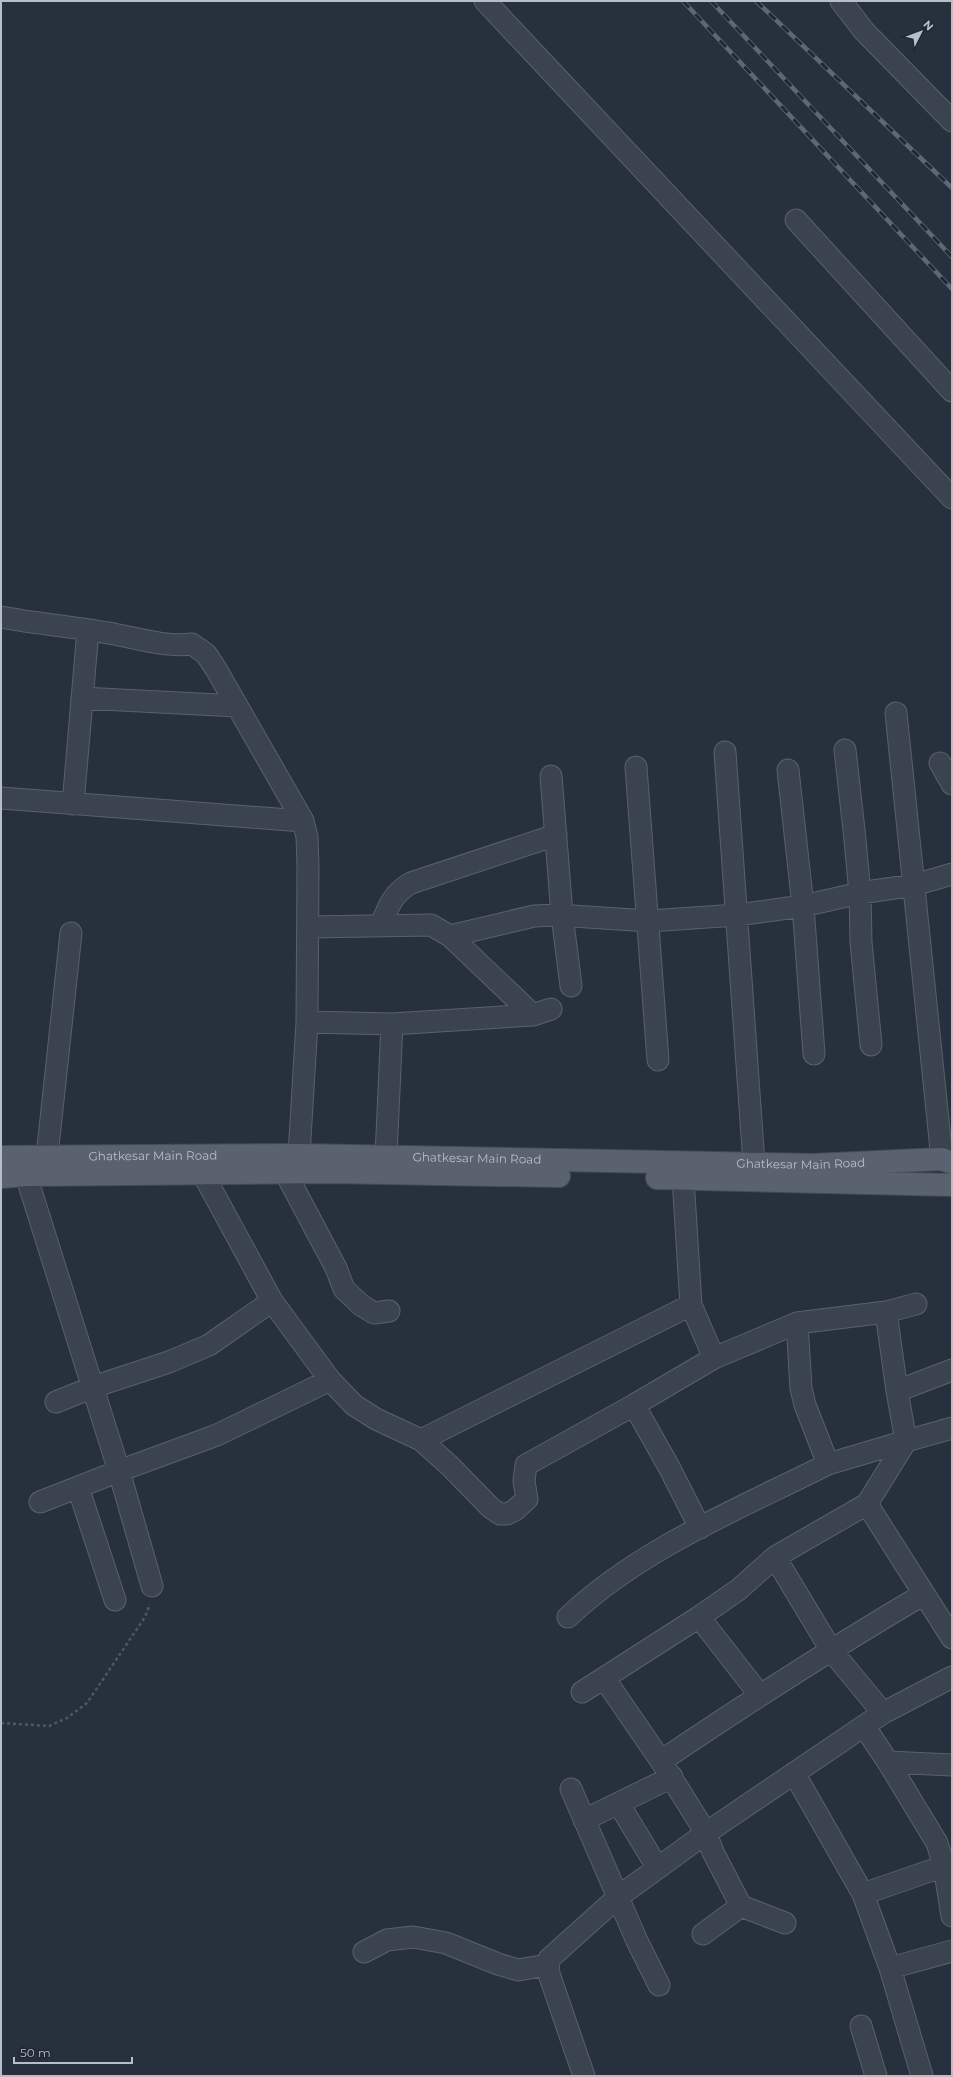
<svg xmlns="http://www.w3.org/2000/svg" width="953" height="2077" font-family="Montserrat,sans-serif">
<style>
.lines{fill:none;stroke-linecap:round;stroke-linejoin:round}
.minor-casing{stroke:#59616c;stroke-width:23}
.major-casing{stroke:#444c57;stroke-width:24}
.path{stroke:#495b5e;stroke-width:2.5;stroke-dasharray:3 3;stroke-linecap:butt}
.minor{stroke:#3b434e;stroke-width:21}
.major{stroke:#59626e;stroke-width:22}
.rail-casing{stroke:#5d6775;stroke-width:4.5}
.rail{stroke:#202833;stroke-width:3;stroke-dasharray:9;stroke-linecap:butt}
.labels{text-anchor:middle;stroke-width:3;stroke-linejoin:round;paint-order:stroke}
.street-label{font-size:12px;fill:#b7bec9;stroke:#202833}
</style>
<rect width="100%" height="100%" fill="#27313e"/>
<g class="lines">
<defs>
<path id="minor" d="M485,1L952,498
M841,1L864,31L952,121
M796,220L952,391
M1,617C38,624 76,627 114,634C140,639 165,647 192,644L206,654L216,669L303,821L307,837L308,866L307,1022L299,1155
M82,698L237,706
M896,713L942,1159
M845,750L854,830L860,893L861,942L871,1045
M725,752L754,1164
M940,763L952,784
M636,767L658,1060
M788,770L803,906L814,1054
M551,776L562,915L571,986
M1,798L303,821
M73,804L88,630
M381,925C388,907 393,893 411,883L556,835
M308,927L431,925L450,936L534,916L557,915L649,921L737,915L803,906L860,893L914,885L952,874
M450,936L533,1015
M307,1022L392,1024L533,1015L551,1009
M47,1156L71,933
M386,1156L392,1024
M202,1172L272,1301L330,1380L354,1405L376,1419L421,1440L450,1466L491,1508L500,1514H507L515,1510L527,1499L524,1481L526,1465L634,1405
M285,1172L336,1268L344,1289L361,1305L374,1313L389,1311
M26,1175L119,1471L40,1502
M683,1178L691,1305L714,1358L797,1323L886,1312L916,1304
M886,1312L897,1391
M952,1370L897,1391L906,1441L952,1428
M56,1402L93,1387L169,1362L209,1345L272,1301
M421,1440L691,1305
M78,1487L115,1600
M867,1504L952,1638
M700,1528L669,1467L634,1405L714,1358
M775,1557L831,1650L883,1713
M152,1586L119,1471L217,1435L330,1380
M924,1594C834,1647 747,1703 661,1761L706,1833L883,1713L952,1677
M568,1617C641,1548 739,1509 828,1464
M699,1617L759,1694
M604,1678L661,1761
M582,1692L699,1617L738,1590L775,1557L867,1504L906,1441L828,1464L805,1405L801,1388L797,1323
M864,1726L888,1762L952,1765
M888,1762L937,1843L944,1866L952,1916
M794,1773L863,1894L944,1866
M571,1789L637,1941L659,1985
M619,1804L657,1867
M584,1820L672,1777
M863,1894L890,1968
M703,1934L741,1906
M364,1952L387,1940L413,1937L446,1943L498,1964L518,1970L547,1965
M861,2026L876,2076
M584,2076L548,1971L549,1959L618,1897L706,1833L713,1852L741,1906L785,1923
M922,2076L890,1968L952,1951"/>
<g id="major">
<path id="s1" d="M1,1157L299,1155L813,1165L942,1159L952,1163"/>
<path d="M1,1177L26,1175L331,1172L559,1176"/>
<path d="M657,1178L952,1185"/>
</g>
</defs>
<use href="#minor" class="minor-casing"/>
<use href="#major" class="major-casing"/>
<path class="path" d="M1,1723L49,1726L67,1718L87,1703L145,1617L150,1604"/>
<use href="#minor" class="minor"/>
<use href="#major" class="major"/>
<defs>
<path id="rail" d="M683,1L952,289
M711,1L952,257
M756,1L952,188"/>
</defs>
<use href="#rail" class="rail-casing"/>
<use href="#rail" class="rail"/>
</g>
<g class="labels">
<g class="street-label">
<text dy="4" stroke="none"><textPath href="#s1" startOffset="152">Ghatkesar Main Road</textPath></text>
<text dy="4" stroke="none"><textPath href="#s1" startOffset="476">Ghatkesar Main Road</textPath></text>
<text dy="4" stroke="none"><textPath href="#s1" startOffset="800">Ghatkesar Main Road</textPath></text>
</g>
</g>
<rect width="953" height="2077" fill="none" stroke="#b7bec9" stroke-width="4"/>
<g transform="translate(921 32) rotate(48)" stroke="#202833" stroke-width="3" paint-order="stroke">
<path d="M0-3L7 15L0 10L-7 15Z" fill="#b7bec9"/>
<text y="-6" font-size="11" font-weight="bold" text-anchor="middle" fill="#b7bec9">N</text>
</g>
<path d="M14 2057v6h118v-6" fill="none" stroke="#b7bec9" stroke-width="2"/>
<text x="20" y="2057" font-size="12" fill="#b7bec9" stroke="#202833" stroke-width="3" paint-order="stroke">50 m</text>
</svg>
